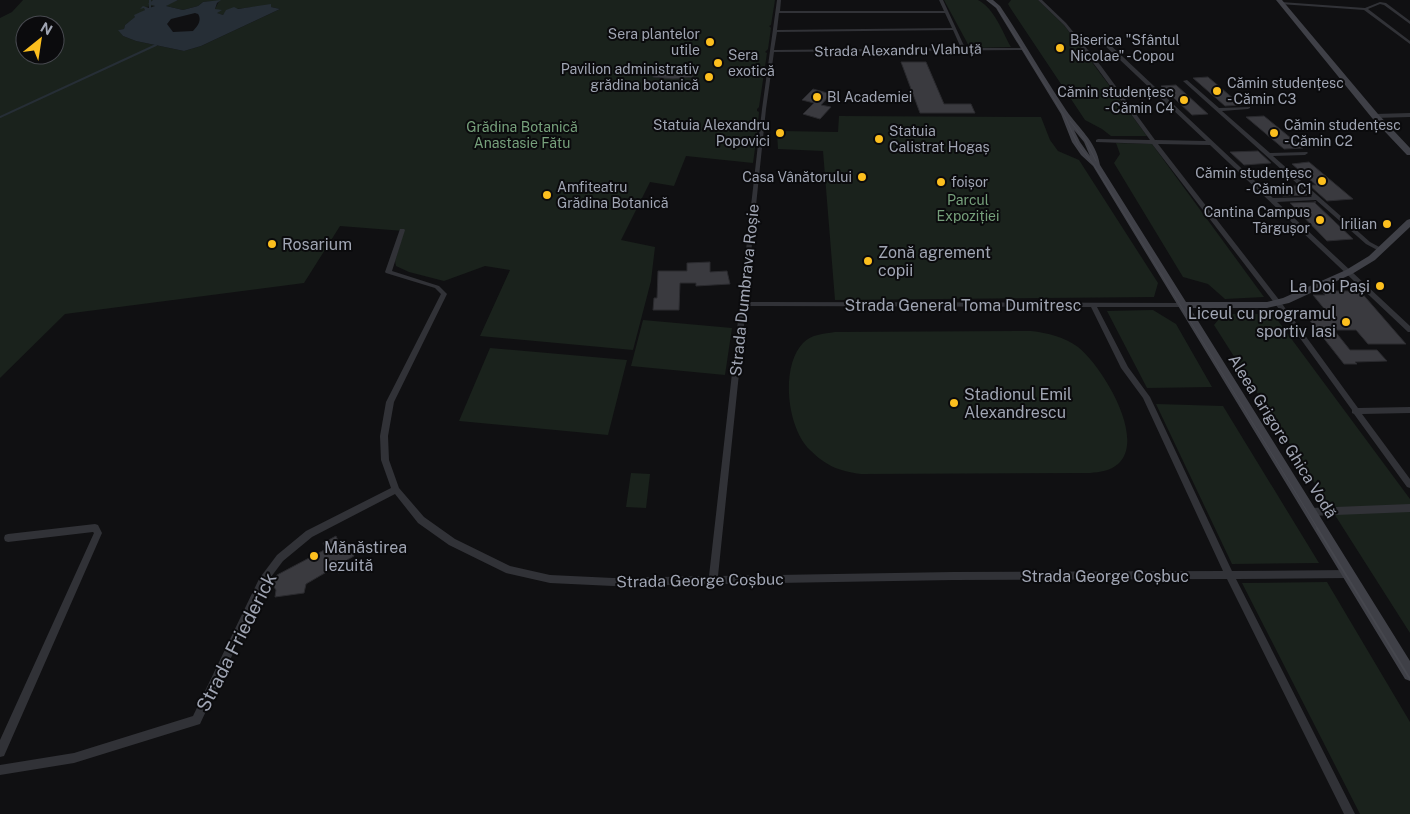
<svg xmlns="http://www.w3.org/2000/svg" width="1410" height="814" font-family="'Public Sans',sans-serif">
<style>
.green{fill:#1a221c;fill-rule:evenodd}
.water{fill:#262e36;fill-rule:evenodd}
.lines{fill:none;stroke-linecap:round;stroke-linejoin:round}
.stream{stroke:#262e36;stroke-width:2}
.building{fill:#3a3a3f;stroke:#2a2a2e}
.street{fill:#313237;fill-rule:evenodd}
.secondary{fill:#3f4047;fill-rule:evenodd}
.tram-far1{stroke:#46474e;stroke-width:1}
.tram{stroke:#46474e;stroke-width:2}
.poi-dot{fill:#fcbf1e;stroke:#0b0b0d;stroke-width:2}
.labels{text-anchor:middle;stroke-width:4;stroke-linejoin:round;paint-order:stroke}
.far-poi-label{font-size:14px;fill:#a0a5b3;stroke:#0b0b0d;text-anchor:end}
.far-street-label{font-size:14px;fill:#a0a5b3;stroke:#0b0b0d}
.far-park-label{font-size:14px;fill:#76a07b;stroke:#0b0b0d}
.poi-label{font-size:16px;fill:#a0a5b3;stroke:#0b0b0d;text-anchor:start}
.street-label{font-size:16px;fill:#a0a5b3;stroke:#0b0b0d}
.near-street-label{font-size:19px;fill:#a0a5b3;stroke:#0b0b0d}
</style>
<rect width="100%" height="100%" fill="#101012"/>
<path class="green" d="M23,0H153L149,4L155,6L145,7V10L125,25L124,29L119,30L123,36L136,41L184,51L201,46L280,9L271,7V5L227,10L223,15L216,13L215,9L219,1L203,2L198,6L183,10L166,6L168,3L178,0H775L771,25L769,26L771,28L768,49L765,52L767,53L759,107L757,109V111L759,112L757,134L753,137L756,141L753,163L686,156L674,186L650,182L621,240L655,247L651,281L633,350L480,336L510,270L485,266L444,281L409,272L396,266L395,261L404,231L340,226L304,283L65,314L0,378V18L12,12ZM25,25H55V55H25Z
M944,0H978C994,8 1002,31 1011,47L970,48Z
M1011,0H1038L1064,25L1147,136H1111L1102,129L1085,120L1011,9L1008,4Z
M839,116L1041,117L1050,140L1058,151L1079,160L1158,283L1154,297L835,300L823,151L778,149L777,133L782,131L838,132Z
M1116,143L1152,144L1264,297L1225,299L1208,284L1183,277L1114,163L1120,154Z
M1153,310L1176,324L1212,387L1147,388L1107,311Z
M1223,314H1273L1410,499V633L1214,325Z
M643,320L732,328L725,375L631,366Z
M1031,331C1048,333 1064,337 1078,347C1101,365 1147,438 1118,464C1110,471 1100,472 1090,473L861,474C839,471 826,466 810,450C787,428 780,367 803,343C812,334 823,334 835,332Z
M490,348L627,360L608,435L459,421Z
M1156,404L1223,406L1319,563L1232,564Z
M631,473L650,474L646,508L626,507Z
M1327,582L1410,722V814H1360L1242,583Z"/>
<path class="water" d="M153,0H197H178L166,6L183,10L198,6L203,2L221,0L217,3L215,9L222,10L217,13L223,15L226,10L234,7L238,9L271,4V7L280,9L201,46L184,51L136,41L123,36L118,30L124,29L125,25L135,17L134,15L145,10L144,8L140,9L143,6L149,8L155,6L148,4ZM195,13L198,14C202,20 198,26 193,31L173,32L167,24L171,19Z"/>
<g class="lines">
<path class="stream" d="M150,0V9
M0,117L156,45"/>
</g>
<path class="building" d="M901,62H926L944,104H971L975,113H920Z
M673,71L693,72V77L673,79L653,77V73Z
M1208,77L1241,105L1225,106L1193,78Z
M1176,85L1208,114L1192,115L1161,86Z
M813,89L831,94L821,105L831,107L820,119L803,114L814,103L802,100Z
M1264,116L1303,148L1284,149L1246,117Z
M1258,151L1271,163L1244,165L1230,152Z
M1309,162L1353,199L1327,201L1309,185H1316L1292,164Z
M1297,186L1307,195L1283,196L1274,187Z
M1314,202L1353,239L1327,241L1290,203L1316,202Z
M710,262V272L727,271L730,284L696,286V283H680L679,310H653L654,298H657L658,271H687V263Z
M1322,291H1360L1406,344H1368L1356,330H1334L1350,350H1377L1387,361L1355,362L1357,364H1344L1307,317H1331L1313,295H1325Z
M336,536L339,543L344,540L354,556L347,560L350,566L338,573L335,567L306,584L304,593L275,597L276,590L272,584L277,575L326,549L323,543Z"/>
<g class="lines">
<path class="street" d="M777,0H781L780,11H944L939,0H943L965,48H1024L1026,49L1024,50L774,52L766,109L746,302L1185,303L1186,305L1183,307H1097L1128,367L1150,397L1232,571L1349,570L1352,571L1353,574L1352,577L1349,578L1236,579L1355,814H1344L1227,579L953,580L613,586L550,583L506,573L449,545L418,523L395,494L312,537L283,561L265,585L200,724L74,763L0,775V765L74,753L193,716L259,579L277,555L306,531L391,488L381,460L380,436L386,402L441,294L435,288L386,273L385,272L400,229H404L405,230L392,271L439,286L447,294L394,402L388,436L389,460L399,488L424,517L455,539L510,566L550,575L613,578L709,576L762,109ZM779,13H945L952,28L777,30ZM953,30L961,48L774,50L777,32ZM746,306L1091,307L1121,368L1143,398L1223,571L953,572L718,576Z
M1038,0H1042L1066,23L1101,66L1155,140L1206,141L1101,42V40H1105L1273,198L1312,197L1183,81L1187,80L1219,108L1250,107V108L1248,109L1222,111L1270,153L1307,152L1308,153L1305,155L1273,156L1370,242L1383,249L1384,250L1381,252L1366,244L1316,200L1277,202L1410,326V332H1408L1210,145L1158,144L1280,301L1358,408L1410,407V413L1362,414L1410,479V488L1407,487L1354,414L1352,413V410L1276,305L1152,144L1096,142V140L1098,139L1150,140L1097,68L1064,25Z
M1281,2L1365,8L1380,2L1386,3L1410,21V24L1384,5L1380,4L1368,9L1410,41V44L1364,10L1280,4V2Z
M1410,113V117L1375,118L1372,116L1375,114Z
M1410,504V512L1311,516L1308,515L1307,512L1308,509L1311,508Z
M95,524L98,525L102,533L4,756L0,757V740L94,533L93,532L8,542L5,541L4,538L5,535L8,534Z"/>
<path class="secondary" d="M986,0H993L1000,6C1023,40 1043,76 1066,110C1079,129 1096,141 1100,165L1186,302H1267L1283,298L1346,270L1369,256L1407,220L1410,219V227L1375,260L1352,274L1289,303L1267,308H1190L1410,661V681L1405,679L1093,166L1081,155L1072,142L1061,114L996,8ZM1074,130L1084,142L1090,156L1080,142Z
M1276,0H1282L1378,114L1410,148V155H1407L1372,118Z"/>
<path class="tram-far1" d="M987,0L997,7L1065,117L1078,145L1094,165L1318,529
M1070,121L1086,141L1096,161"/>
<path class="tram" d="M1317,528L1410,679"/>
</g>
<g class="poi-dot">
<circle cx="710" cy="42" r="5"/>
<circle cx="1060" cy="48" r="5"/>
<circle cx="718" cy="63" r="5"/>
<circle cx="709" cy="77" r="5"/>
<circle cx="1217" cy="91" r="5"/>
<circle cx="817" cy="97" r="5"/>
<circle cx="1184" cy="100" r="5"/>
<circle cx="780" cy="133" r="5"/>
<circle cx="1274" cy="133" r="5"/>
<circle cx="879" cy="139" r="5"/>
<circle cx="862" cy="177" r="5"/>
<circle cx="1322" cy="181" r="5"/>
<circle cx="941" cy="182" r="5"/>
<circle cx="547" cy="195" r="5"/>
<circle cx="1320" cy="220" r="5"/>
<circle cx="1387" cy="224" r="5"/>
<circle cx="272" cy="244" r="5"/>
<circle cx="868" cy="261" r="5"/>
<circle cx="1380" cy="286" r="5"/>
<circle cx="1346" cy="322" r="5"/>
<circle cx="954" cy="403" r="5"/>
<circle cx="314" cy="556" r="5"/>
</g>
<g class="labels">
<g class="far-poi-label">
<text x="700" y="39">Sera plantelor<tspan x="700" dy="16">utile</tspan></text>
<text x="1070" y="45" text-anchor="start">Biserica "Sfântul<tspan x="1070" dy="16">Nicolae" - Copou</tspan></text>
<text x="728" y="60" text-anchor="start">Sera<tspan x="728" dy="16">exotică</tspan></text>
<text x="699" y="74">Pavilion administrativ<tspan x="699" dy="16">grădina botanică</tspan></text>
<text x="1227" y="88" text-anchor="start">Cămin studențesc<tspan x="1227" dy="16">- Cămin C3</tspan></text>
<text x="1174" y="97">Cămin studențesc<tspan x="1174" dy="16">- Cămin C4</tspan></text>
<text x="827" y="102" text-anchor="start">Bl Academiei</text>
<text x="770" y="130">Statuia Alexandru<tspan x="770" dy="16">Popovici</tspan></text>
<text x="1284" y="130" text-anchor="start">Cămin studențesc<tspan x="1284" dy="16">- Cămin C2</tspan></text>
<text x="889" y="136" text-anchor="start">Statuia<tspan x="889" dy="16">Calistrat Hogaș</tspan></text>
<text x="1312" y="178">Cămin studențesc<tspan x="1312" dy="16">- Cămin C1</tspan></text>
<text x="852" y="182">Casa Vânătorului</text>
<text x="951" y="187" text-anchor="start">foișor</text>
<text x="557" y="192" text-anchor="start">Amfiteatru<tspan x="557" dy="16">Grădina Botanică</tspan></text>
<text x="1310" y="217">Cantina Campus<tspan x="1310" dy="16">Târgușor</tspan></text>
<text x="1377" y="229">Irilian</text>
</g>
<g class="far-street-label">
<text transform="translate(898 50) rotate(-1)" y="5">Strada Alexandru Vlahuță</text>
</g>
<g class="far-park-label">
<text x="522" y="132">Grădina Botanică<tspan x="522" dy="16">Anastasie Fătu</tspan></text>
<text x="968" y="205">Parcul<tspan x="968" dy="16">Expoziției</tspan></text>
</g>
<g class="poi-label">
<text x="282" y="250">Rosarium</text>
<text x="878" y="258">Zonă agrement<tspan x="878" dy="18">copii</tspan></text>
<text x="1370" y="292" text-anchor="end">La Doi Pași</text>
<text x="1336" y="319" text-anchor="end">Liceul cu programul<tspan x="1336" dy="18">sportiv Iasi</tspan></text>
<text x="964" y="400">Stadionul Emil<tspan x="964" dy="18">Alexandrescu</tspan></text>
<text x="324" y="553">Mănăstirea<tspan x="324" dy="18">Iezuită</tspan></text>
</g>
<g class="street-label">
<text transform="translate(744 290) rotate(-84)" y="6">Strada Dumbrava Roșie</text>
<text x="963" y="311">Strada General Toma Dumitresc</text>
<text transform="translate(1283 436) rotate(58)" y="6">Aleea Grigore Ghica Vodă</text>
<text x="1105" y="582">Strada George Coșbuc</text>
<text transform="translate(700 580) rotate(-1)" y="6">Strada George Coșbuc</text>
</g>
<g class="near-street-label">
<text transform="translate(236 642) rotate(-63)" y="7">Strada Friederick</text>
</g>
</g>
<g transform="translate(40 40) rotate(30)"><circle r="24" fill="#0b0b0d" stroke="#47494f"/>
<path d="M0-4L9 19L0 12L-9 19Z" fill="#fcbf1e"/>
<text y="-8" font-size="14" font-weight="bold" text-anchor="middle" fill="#a0a5b3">N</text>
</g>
</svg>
